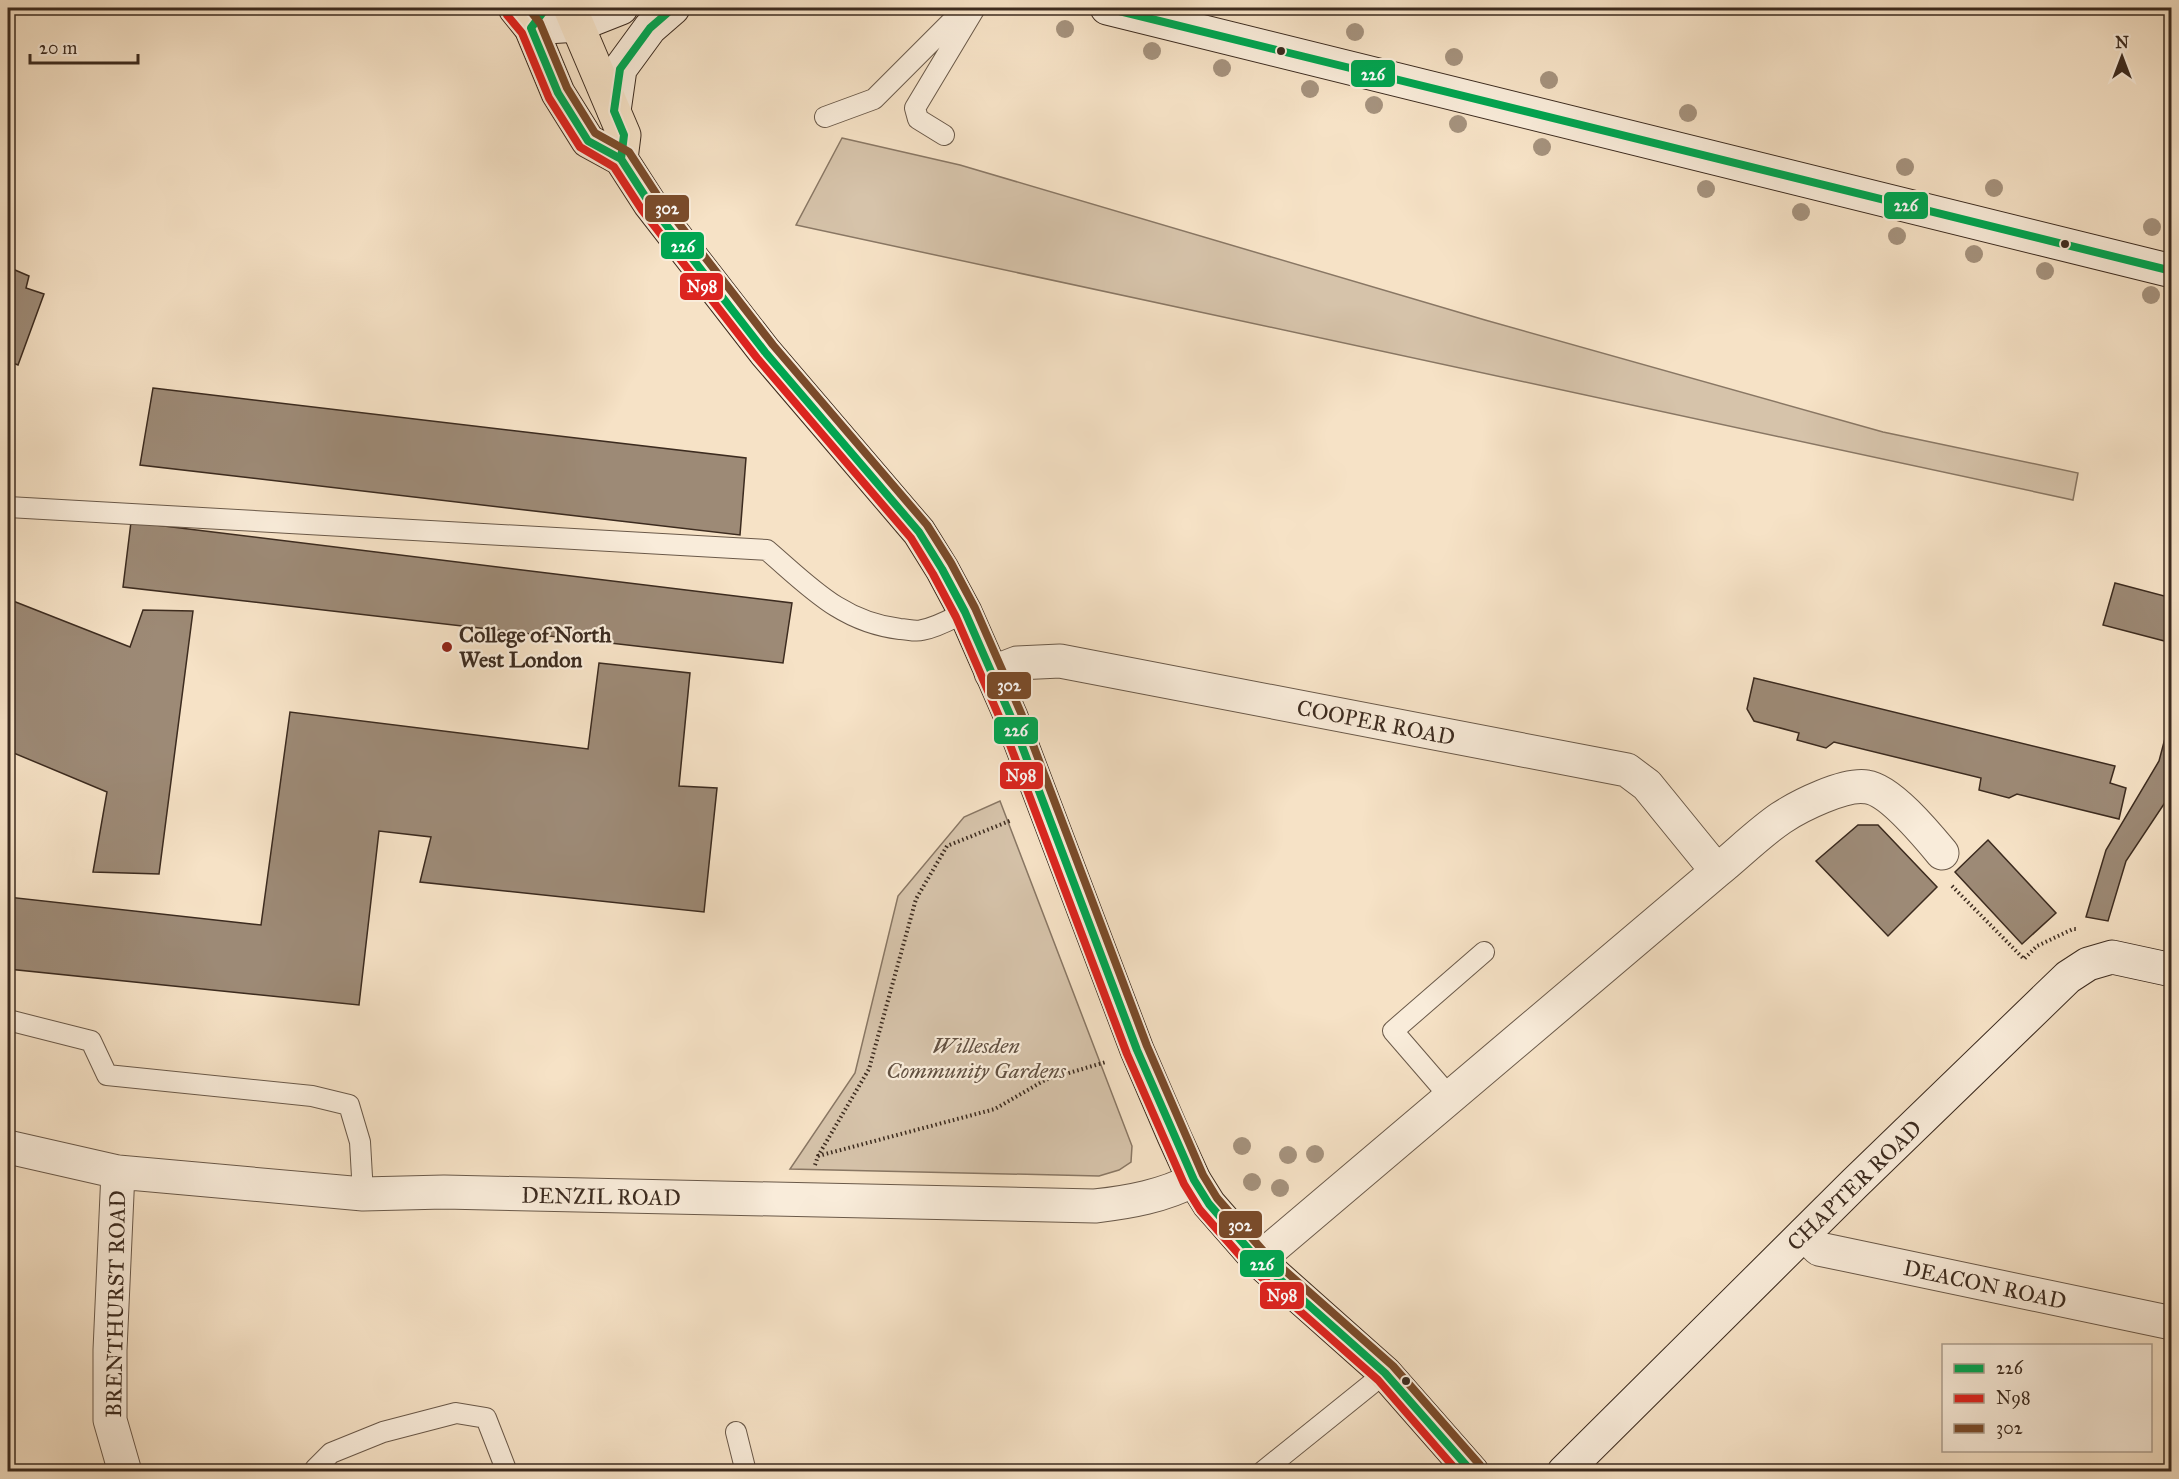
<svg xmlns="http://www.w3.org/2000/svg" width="2179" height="1479" font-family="'IM FELL Great Primer',serif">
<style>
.green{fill:#d6c3aa;stroke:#897764;stroke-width:1.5}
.building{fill:#9d8a76;stroke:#3c2b1f;stroke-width:1.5}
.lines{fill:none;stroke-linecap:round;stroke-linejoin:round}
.lane-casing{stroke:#6a5949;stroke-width:22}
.street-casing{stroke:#6a5949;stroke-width:35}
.secondary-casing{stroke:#3c2b1f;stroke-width:35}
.primary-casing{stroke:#3c2b1f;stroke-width:35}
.path{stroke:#3c2b1f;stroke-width:4;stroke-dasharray:1.5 3;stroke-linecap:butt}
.lane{stroke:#f9ecda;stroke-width:20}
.street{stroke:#f9ecda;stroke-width:33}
.secondary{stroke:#f9ecda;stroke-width:33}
.primary{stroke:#f6e2c6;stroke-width:33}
.bus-1-casing{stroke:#f9ecda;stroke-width:12}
.bus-2-casing{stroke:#f9ecda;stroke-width:12}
.bus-3-casing{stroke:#f9ecda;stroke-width:12}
.bus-1{stroke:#00a651;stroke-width:8}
.bus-2{stroke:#dc241f;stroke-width:8}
.bus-3{stroke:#7a4b2a;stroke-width:8}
.tree{fill:#a5927d}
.bus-dot{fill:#3c2b1f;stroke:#f9ecda;stroke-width:2}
.poi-dot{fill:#8f2418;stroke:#f9ecda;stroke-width:2}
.labels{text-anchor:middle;stroke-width:4.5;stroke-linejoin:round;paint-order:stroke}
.poi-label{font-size:22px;font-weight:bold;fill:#3c2b1f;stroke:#f9ecda;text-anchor:start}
.street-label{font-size:22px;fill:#3c2b1f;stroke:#f9ecda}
.park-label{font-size:22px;font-style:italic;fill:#625142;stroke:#f9ecda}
.line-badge{stroke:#f9ecda;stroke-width:2}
.badge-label{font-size:16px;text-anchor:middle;font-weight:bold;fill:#fff}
</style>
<rect width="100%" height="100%" fill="#f6e2c6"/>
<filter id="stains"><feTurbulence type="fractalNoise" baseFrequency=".00333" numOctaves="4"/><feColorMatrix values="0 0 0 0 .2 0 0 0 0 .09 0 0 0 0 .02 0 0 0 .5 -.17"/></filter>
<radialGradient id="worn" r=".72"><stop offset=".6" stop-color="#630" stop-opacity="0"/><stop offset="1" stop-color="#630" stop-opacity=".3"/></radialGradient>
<path class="green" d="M842,138L960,165L1485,320L1883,432L2078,473L2073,500L796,225Z
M1000,801L1132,1146L1131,1162L1119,1170L1099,1176L790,1169L855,1073L898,896L964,817Z"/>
<path class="building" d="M8,267L29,276L26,288L44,294L18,365L8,361Z
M153,388L746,458L740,535L140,465Z
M131,522L792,603L783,663L123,587Z
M2115,583L2172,598V643L2103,625Z
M8,599L130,647L143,610L193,611L159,874L93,872L107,792L9,751L8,757Z
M599,663L690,673L679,786L717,788L704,912L420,882L431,837L379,831L359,1005L8,969V897L261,925L290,712L588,749Z
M1754,678L2115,766L2110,783L2126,788L2119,819L2017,794L2009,798L1979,790L1981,778L1834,742L1826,748L1797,740L1799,733L1754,721L1747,709Z
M2172,712V792L2126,861L2108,921L2086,917L2106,850L2159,761Z
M1858,825H1878L1937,887L1888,936L1816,861Z
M1988,840L2056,913L2022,944L1955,872Z"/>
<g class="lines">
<defs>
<path id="lane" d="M825,117L874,99L965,8
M944,135L918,119L915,108L975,8
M8,507L767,550C809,586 841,622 900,629C907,629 915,632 922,630C938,627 951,619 965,612
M8,1020L91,1041L107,1075L312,1096L349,1105L360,1142L363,1194
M1450,1097L1393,1031L1484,952
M736,1432L746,1472
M316,1472L315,1469L331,1453L383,1432L456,1413L486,1418L507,1472
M1262,1472L1385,1373"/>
<path id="street" d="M991,673L1017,663L1060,661L1627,770L1647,785L1717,871L1258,1260
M1717,871C1738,854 1759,833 1781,818C1799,806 1845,783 1867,787C1890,790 1927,835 1942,853
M8,1147L118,1172L363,1194L444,1192L1095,1206C1130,1202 1163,1196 1194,1180
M118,1172L110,1350V1420L125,1472
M1804,1234L1819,1249L2172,1323"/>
<path id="secondary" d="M1107,8L2172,271
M531,28L578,25L621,8
M614,111L620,69L650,28L673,8
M1564,1472L1854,1184L2068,977L2088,964L2112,957L2172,970"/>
<path id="primary" d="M515,8L531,28L558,93L588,141L621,159L650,204L765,352L919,532L942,569L965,612L1011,717L1137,1050L1174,1136L1194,1180L1209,1204L1258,1260L1385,1373L1472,1472
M570,8L624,135L621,159"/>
</defs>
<use href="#lane" class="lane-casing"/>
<use href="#street" class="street-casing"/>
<use href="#secondary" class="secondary-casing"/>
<use href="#primary" class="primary-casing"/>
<path class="path" d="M1952,886L2024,959L2037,946L2073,929H2077
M818,1156L995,1109L1045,1080L1106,1062
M815,1165L818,1156L869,1069L916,899L947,846L1012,820"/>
<use href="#lane" class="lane"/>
<use href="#street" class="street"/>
<use href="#secondary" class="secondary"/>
<use href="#primary" class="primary"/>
<defs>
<path id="bus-1" d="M546,8L531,28L558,93L588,141L621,159L650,204L765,352L919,532L942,569L965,612L1011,717L1137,1050L1194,1180L1209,1204L1258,1260L1385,1373L1472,1472
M1107,8L2172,271
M639,187L621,159L624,135L614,111L620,69L650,28L673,8"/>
<path id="bus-2" d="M507,15L522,33L549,98L580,147L614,167L642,210L757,358L911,538L933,574L956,617L1001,721L1127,1054L1184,1184L1200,1210L1251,1268L1378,1380L1458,1472"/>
<path id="bus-3" d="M528,8L540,23L567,88L595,133L629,152L659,198L773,345L927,525L951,563L975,608L1021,713L1147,1046L1203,1175L1217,1198L1265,1253L1393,1366L1480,1465"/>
</defs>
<use href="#bus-1" class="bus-1-casing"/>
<use href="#bus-2" class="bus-2-casing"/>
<use href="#bus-3" class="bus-3-casing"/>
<use href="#bus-1" class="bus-1"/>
<use href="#bus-2" class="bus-2"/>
<use href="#bus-3" class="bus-3"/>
</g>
<g class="tree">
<circle cx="1065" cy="29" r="9"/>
<circle cx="1355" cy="32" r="9"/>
<circle cx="1152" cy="51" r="9"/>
<circle cx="1454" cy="57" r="9"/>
<circle cx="1222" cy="68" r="9"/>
<circle cx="1549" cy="80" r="9"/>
<circle cx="1310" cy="89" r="9"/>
<circle cx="1374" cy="105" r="9"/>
<circle cx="1688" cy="113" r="9"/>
<circle cx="1458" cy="124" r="9"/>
<circle cx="1542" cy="147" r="9"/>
<circle cx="1905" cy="167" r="9"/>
<circle cx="1994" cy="188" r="9"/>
<circle cx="1706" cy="189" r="9"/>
<circle cx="1801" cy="212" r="9"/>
<circle cx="2152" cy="227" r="9"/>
<circle cx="1897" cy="236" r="9"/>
<circle cx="1974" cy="254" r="9"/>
<circle cx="2045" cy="271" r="9"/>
<circle cx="2151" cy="295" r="9"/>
<circle cx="1242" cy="1146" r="9"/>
<circle cx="1315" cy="1154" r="9"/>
<circle cx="1288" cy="1155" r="9"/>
<circle cx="1252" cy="1182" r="9"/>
<circle cx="1280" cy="1188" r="9"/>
</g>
<g class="bus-dot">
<circle cx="1281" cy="51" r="5"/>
<circle cx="2065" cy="244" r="5"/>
<circle cx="1406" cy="1381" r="5"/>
</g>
<circle class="poi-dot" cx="447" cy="647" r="6"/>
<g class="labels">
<g class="poi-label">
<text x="459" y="642">College of North<tspan x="459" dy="25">West London</tspan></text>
</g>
<g class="street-label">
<text transform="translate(1376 722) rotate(11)" y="8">COOPER ROAD</text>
<text transform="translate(1854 1185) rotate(-44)" y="8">CHAPTER ROAD</text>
<text transform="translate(601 1196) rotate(1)" y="8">DENZIL ROAD</text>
<text transform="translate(1985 1284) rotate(12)" y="8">DEACON ROAD</text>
<text transform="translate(115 1304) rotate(-89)" y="8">BRENTHURST ROAD</text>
</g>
<g class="park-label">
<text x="976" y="1053">Willesden<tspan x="976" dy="25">Community Gardens</tspan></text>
</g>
</g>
<g class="line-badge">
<rect x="1350" y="59" width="46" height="29" rx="6" fill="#00a651"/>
<rect x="1883" y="191" width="46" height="29" rx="6" fill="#00a651"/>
<rect x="644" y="194" width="46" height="29" rx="6" fill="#7a4b2a"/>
<rect x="660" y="231" width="45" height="29" rx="6" fill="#00a651"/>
<rect x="679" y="272" width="45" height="29" rx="6" fill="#dc241f"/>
<rect x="986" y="671" width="46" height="29" rx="6" fill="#7a4b2a"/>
<rect x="993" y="716" width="46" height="29" rx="6" fill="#00a651"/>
<rect x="999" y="761" width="45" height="29" rx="6" fill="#dc241f"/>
<rect x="1218" y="1210" width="45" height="29" rx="6" fill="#7a4b2a"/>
<rect x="1239" y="1249" width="46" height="29" rx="6" fill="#00a651"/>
<rect x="1259" y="1281" width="46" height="29" rx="6" fill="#dc241f"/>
</g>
<g class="badge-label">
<text x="1373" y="80">226</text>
<text x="1906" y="211">226</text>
<text x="667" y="214">302</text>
<text x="683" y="252">226</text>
<text x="702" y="292">N98</text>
<text x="1009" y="691">302</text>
<text x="1016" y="736">226</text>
<text x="1021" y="781">N98</text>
<text x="1240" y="1231">302</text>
<text x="1262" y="1270">226</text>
<text x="1282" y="1301">N98</text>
</g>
<rect width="2179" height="1479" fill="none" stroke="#f6e2c6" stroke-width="30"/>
<rect x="9" y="9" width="2161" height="1461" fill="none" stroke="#3c2b1f" stroke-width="3"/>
<rect x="15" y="15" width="2149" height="1449" fill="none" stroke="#3c2b1f" stroke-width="1.5"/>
<rect x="1942" y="1344" width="210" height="108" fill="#f9ecda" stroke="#ad9f8f" stroke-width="1.5"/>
<rect x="1954" y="1364" width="30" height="9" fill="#00a651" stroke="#ad9f8f" stroke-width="1.5"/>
<text x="1996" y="1374" font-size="18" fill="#3c2b1f">226</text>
<rect x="1954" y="1394" width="30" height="9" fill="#dc241f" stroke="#ad9f8f" stroke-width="1.5"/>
<text x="1996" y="1404" font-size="18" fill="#3c2b1f">N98</text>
<rect x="1954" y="1424" width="30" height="9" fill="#7a4b2a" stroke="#ad9f8f" stroke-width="1.5"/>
<text x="1996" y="1434" font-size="18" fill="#3c2b1f">302</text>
<g transform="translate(2122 57)" stroke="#f9ecda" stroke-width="4.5" paint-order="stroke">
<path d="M0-4.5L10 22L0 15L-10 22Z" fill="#3c2b1f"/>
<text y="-9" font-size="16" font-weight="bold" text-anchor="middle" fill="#3c2b1f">N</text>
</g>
<path d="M30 54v9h108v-9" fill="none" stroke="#3c2b1f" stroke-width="3"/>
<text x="39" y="54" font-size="18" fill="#3c2b1f" stroke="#f9ecda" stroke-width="4.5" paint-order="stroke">20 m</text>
<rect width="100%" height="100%" filter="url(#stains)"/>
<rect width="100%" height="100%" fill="url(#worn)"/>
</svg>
